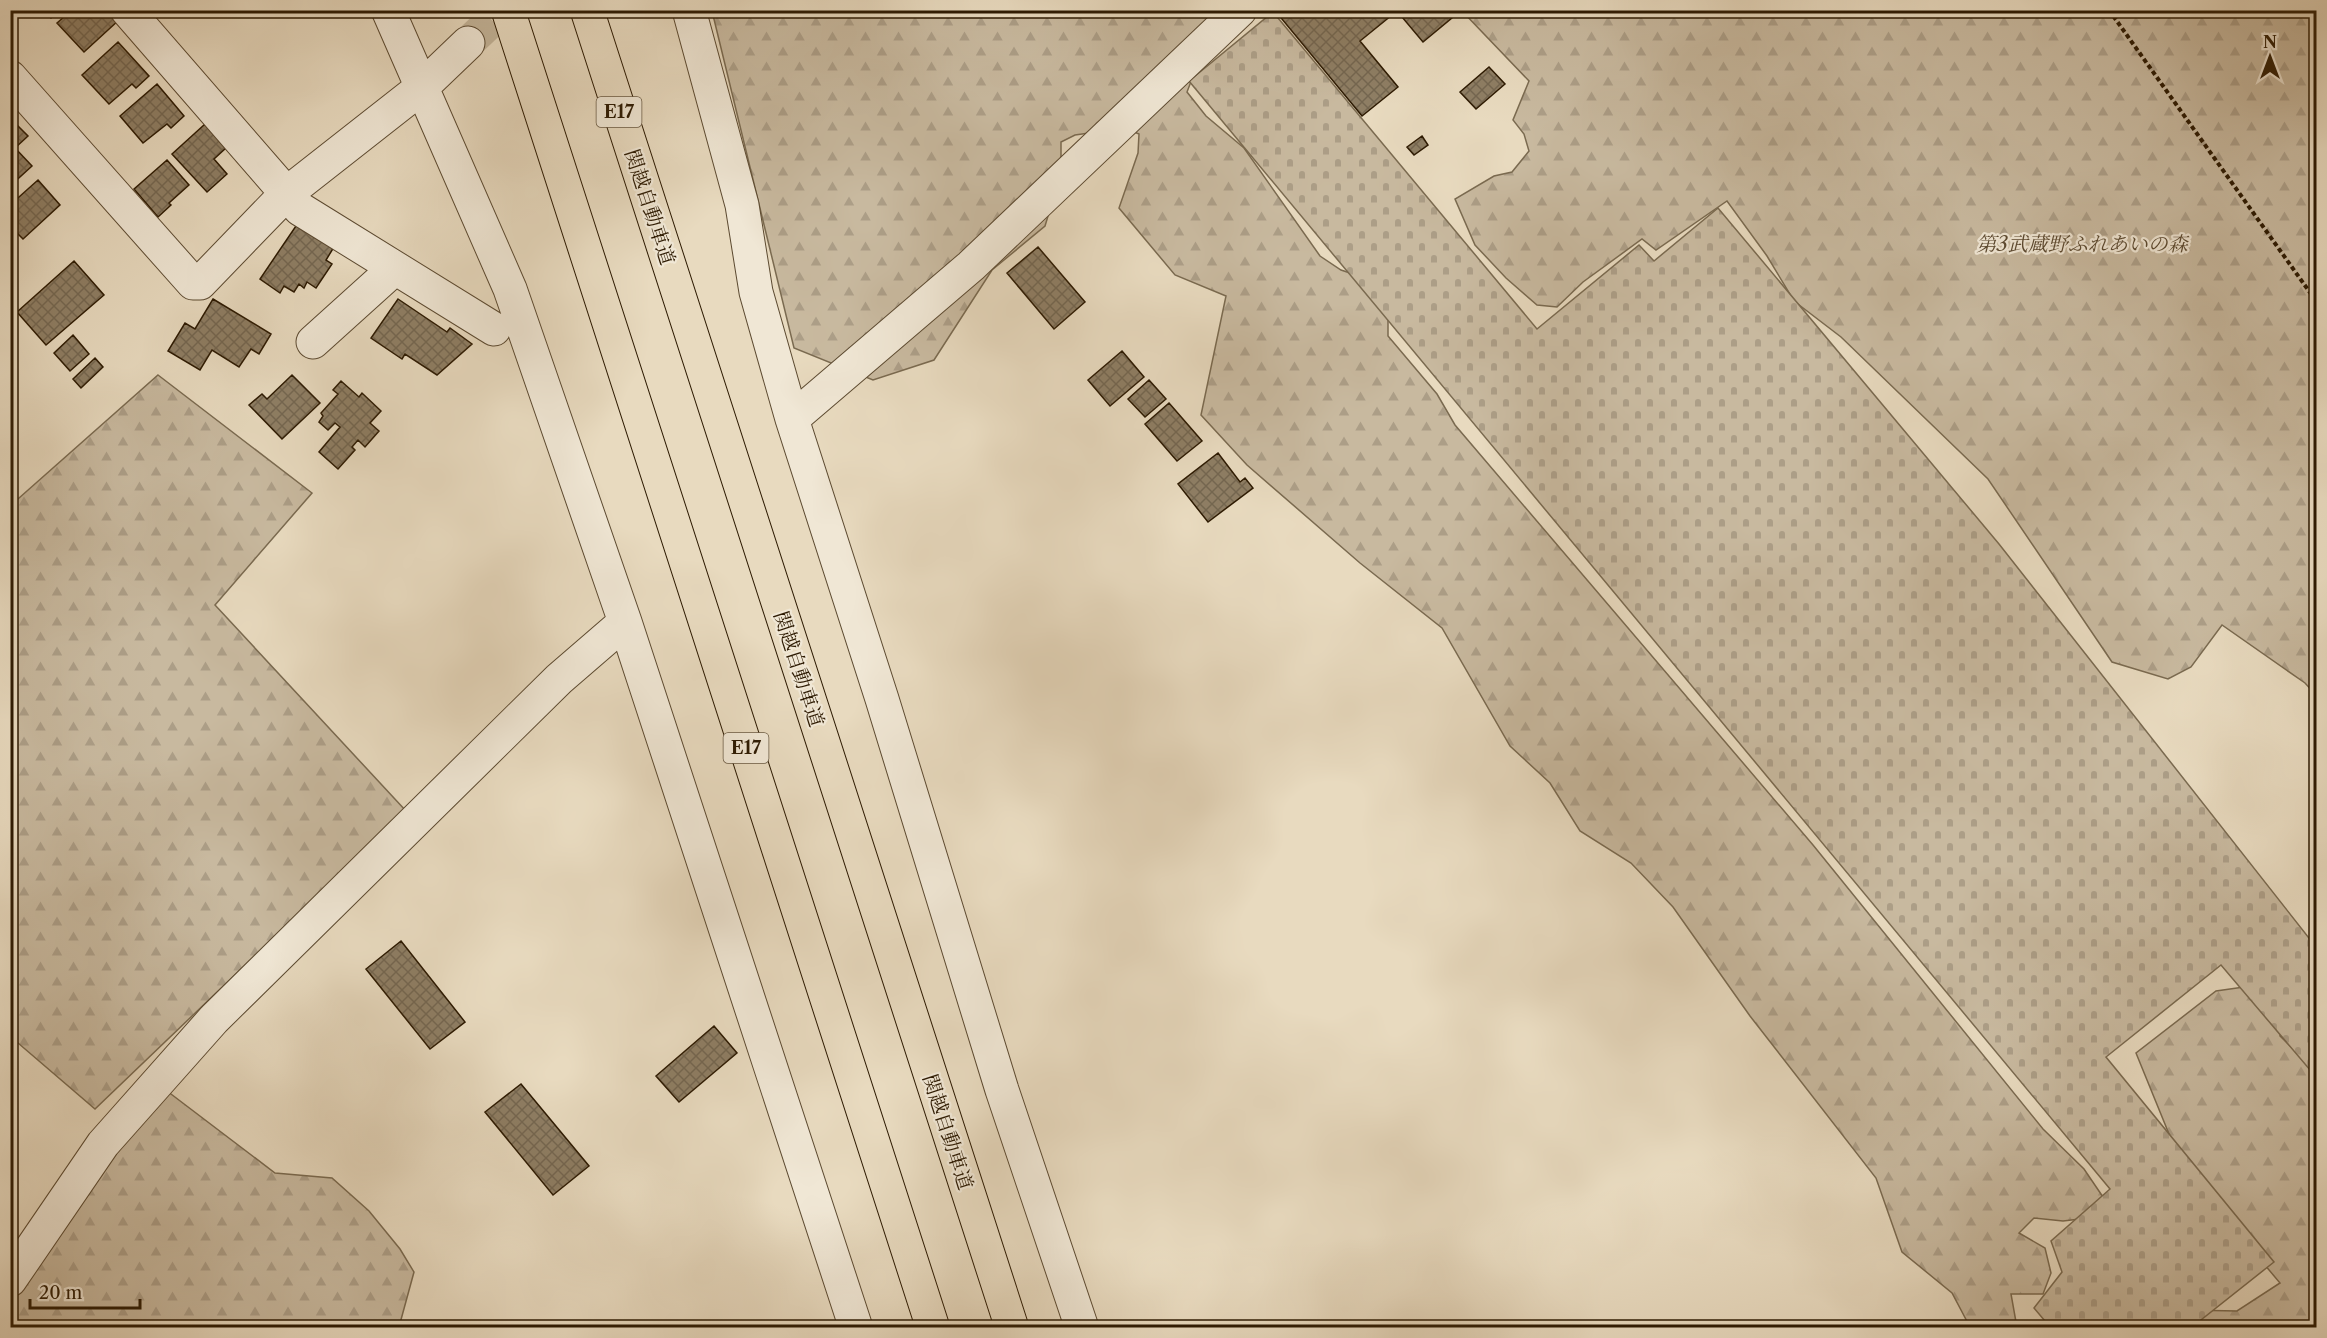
<svg xmlns="http://www.w3.org/2000/svg" width="2327" height="1338" font-family="'Libre Caslon Text','Noto Serif JP',serif">
<style>
.forest{fill:url(#forest-firs);stroke:#7a6a50;stroke-width:1.5}
.cemetery{fill:url(#cemetery-stones);stroke:#7a6a50;stroke-width:1.5}
.building{fill:url(#building-cross-hatch);stroke:#2d1a02;stroke-width:1.5}
.lines{fill:none;stroke-linecap:round;stroke-linejoin:round}
.minor-tunnel{stroke:#c3b499;stroke-width:33;stroke-dasharray:33 16;stroke-linecap:butt}
.minor-casing{stroke:#5c4a31;stroke-width:35}
.highway-casing{stroke:#2d1a02;stroke-width:35}
.path{stroke:#2d1a02;stroke-width:4;stroke-dasharray:4.5 3;stroke-linecap:butt}
.minor{stroke:#f0e7d5;stroke-width:33}
.highway{stroke:#e8dabf;stroke-width:33}
.labels{text-anchor:middle;stroke-width:4.5;stroke-linejoin:round;paint-order:stroke}
.shield{fill:#f0e7d5;stroke:#685841;stroke-width:1.5}
.shield-label{font-size:18px;font-weight:bold;fill:#2d1a02}
.street-label{font-size:20px;fill:#2d1a02;stroke:#f0e7d5}
.park-label{font-size:20px;font-style:italic;fill:#5c4a31;stroke:#f0e7d5}
</style>
<defs>
<pattern id="forest-firs" width="22" height="20" patternUnits="userSpaceOnUse" patternTransform="scale(1.5)"><rect width="22" height="20" fill="#c8b99f"/><path d="M5 1l3.5 6h-7zM16 11l3.5 6h-7z" fill="#ac9e87"/></pattern>
<pattern id="cemetery-stones" width="16" height="16" patternUnits="userSpaceOnUse" patternTransform="scale(1.5)"><rect width="16" height="16" fill="#c8b99f"/><path d="M2 7V4a2 2 0 0 1 4 0v3zM10 15v-3a2 2 0 0 1 4 0v3z" fill="#ac9e87"/></pattern>
<pattern id="building-cross-hatch" width="8" height="8" patternUnits="userSpaceOnUse" patternTransform="scale(1.5)"><rect width="8" height="8" fill="#8e7e64"/><path d="M0 0l8 8M0 8l8-8" fill="none" stroke="#746650"/></pattern>
</defs>
<rect width="100%" height="100%" fill="#e8dabf"/>
<filter id="stains"><feTurbulence type="fractalNoise" baseFrequency=".00333" numOctaves="4"/><feColorMatrix values="0 0 0 0 .2 0 0 0 0 .09 0 0 0 0 .02 0 0 0 .5 -.17"/></filter>
<radialGradient id="worn" r=".72"><stop offset=".6" stop-color="#630" stop-opacity="0"/><stop offset="1" stop-color="#630" stop-opacity=".3"/></radialGradient>
<path class="forest" d="M712,11H1258L1198,63L1187,92L1206,116L1244,148L1320,256L1341,270L1362,277L1388,306V336L1437,394L1455,425L1813,845L2043,1129L2084,1169L2103,1197L2080,1219L2063,1221L2034,1218L2019,1233L2045,1248L2051,1273L2043,1294H2011L2016,1322L2023,1327H1970L1952,1293L1902,1252L1876,1178L1750,1016L1673,907L1631,863L1580,831L1550,783L1510,746L1442,628L1360,563L1247,465L1201,415L1226,296L1175,275L1119,208L1138,153L1139,134L1125,128L1075,135L1061,142V173L1045,226L992,270L934,360L873,380L794,348Z
M1462,11H2316V695L2305,683L2222,625L2191,667L2168,679L2112,662L1988,479L1841,337L1794,301L1767,256L1727,201L1656,250L1642,239L1583,282L1557,307L1537,305L1506,278L1475,245L1455,199L1494,176L1512,172L1529,151L1524,134L1513,120L1529,81Z
M158,375L312,493L215,605L406,811L95,1109L11,1037L10,506Z
M2258,985L2282,1012L2280,1036L2316,1071V1327H2166L2187,1310L2237,1311L2280,1283L2243,1239L2189,1183L2136,1053L2216,991Z
M167,1091L275,1173L332,1178L369,1211L400,1249L414,1272L399,1327L11,1328V1295L114,1145Z"/>
<path class="cemetery" d="M1273,12L1537,329L1639,245L1654,261L1718,208L1999,544L2316,947V1077L2221,965L2106,1057L2274,1262L2192,1327H2050L2034,1308L2062,1272L2051,1241L2110,1189L1189,81Z"/>
<path class="building" d="M44,10H60L51,18Z
M72,10H112L120,19L84,52L57,23Z
M1279,10H1448L1453,17L1423,42L1397,11L1360,41L1398,87L1362,116L1277,13Z
M118,42L149,76L136,88L132,84L109,104L82,75Z
M1489,67L1505,84L1476,109L1460,92Z
M157,84L184,116L171,128L167,124L143,143L120,116Z
M10,118L28,136L15,148L32,166L10,186Z
M205,124L226,148L214,159L227,174L207,192L172,154Z
M1422,136L1428,145L1414,155L1407,147Z
M167,160L189,185L169,203L171,205L158,217L134,189Z
M38,180L60,205L23,239L10,226V205Z
M298,223L334,247L326,260L332,264L316,288L307,282L304,288L299,284L294,292L284,286L280,293L260,279Z
M1038,247L1085,302L1054,329L1007,273Z
M74,261L104,295L46,345L17,312Z
M213,299L271,334L259,354L251,349L239,367L212,350L200,370L168,351L185,323L195,329Z
M398,299L447,332L450,328L472,344L437,375L405,354L402,359L371,338Z
M73,335L89,354L70,371L54,353Z
M1122,351L1144,377L1110,406L1088,380Z
M95,358L103,367L81,388L73,379Z
M292,375L320,403L282,439L249,405L262,394L267,399Z
M1149,380L1166,399L1145,417L1128,399Z
M341,381L359,397L362,393L381,411L370,423L379,431L365,447L358,440L352,447L355,450L338,469L319,452L340,427L335,423L328,430L319,422L323,416L321,413L338,394L333,390Z
M1169,403L1202,441L1177,461L1145,424Z
M1218,453L1240,482L1245,478L1253,488L1208,522L1178,484Z
M401,941L465,1022L430,1049L366,969Z
M714,1026L737,1053L679,1102L656,1076Z
M521,1084L589,1166L553,1195L485,1112Z"/>
<g class="lines">
<path class="minor-tunnel" d="M468,43L503,10"/>
<defs>
<path id="minor" d="M127,10L300,209L494,329
M388,10L510,289L625,622L856,1328
M689,10L742,205L756,292L792,419L882,699L1002,1090L1082,1328
M10,77L193,283H200L286,194L421,88L468,43
M313,342L395,268
M792,419L971,266L1240,10
M10,1280L103,1144L214,1019L559,679L625,622"/>
<path id="highway" d="M508,10L933,1328
M587,10L1012,1328"/>
</defs>
<use href="#minor" class="minor-casing"/>
<use href="#highway" class="highway-casing"/>
<path class="path" d="M2109,10L2316,301"/>
<use href="#minor" class="minor"/>
<use href="#highway" class="highway"/>
</g>
<g class="labels">
<g class="shield">
<rect x="596.5" y="97" width="45" height="30" rx="4.5"/>
<rect x="723.5" y="733" width="45" height="30" rx="4.5"/>
</g>
<g class="shield-label">
<text x="619" y="118">E17</text>
<text x="746" y="754">E17</text>
</g>
<g class="street-label">
<text transform="translate(650 207) rotate(72)" y="7">関越自動車道</text>
<text transform="translate(799 669) rotate(72)" y="7">関越自動車道</text>
<text transform="translate(948 1132) rotate(72)" y="7">関越自動車道</text>
</g>
<g class="park-label">
<text x="2082" y="251">第3武蔵野ふれあいの森</text>
</g>
</g>
<rect width="2327" height="1338" fill="none" stroke="#e8dabf" stroke-width="36"/>
<rect x="12" y="12" width="2303" height="1314" fill="none" stroke="#2d1a02" stroke-width="3"/>
<rect x="18" y="18" width="2291" height="1302" fill="none" stroke="#2d1a02" stroke-width="1.5"/>
<g transform="translate(2270 57)" stroke="#f0e7d5" stroke-width="4.5" paint-order="stroke">
<path d="M0-4.5L10 22L0 15L-10 22Z" fill="#2d1a02"/>
<text y="-9" font-size="16" font-weight="bold" text-anchor="middle" fill="#2d1a02">N</text>
</g>
<path d="M30 1299v9h110v-9" fill="none" stroke="#2d1a02" stroke-width="3"/>
<text x="39" y="1299" font-size="18" fill="#2d1a02" stroke="#f0e7d5" stroke-width="4.5" paint-order="stroke">20 m</text>
<rect width="100%" height="100%" filter="url(#stains)"/>
<rect width="100%" height="100%" fill="url(#worn)"/>
</svg>
